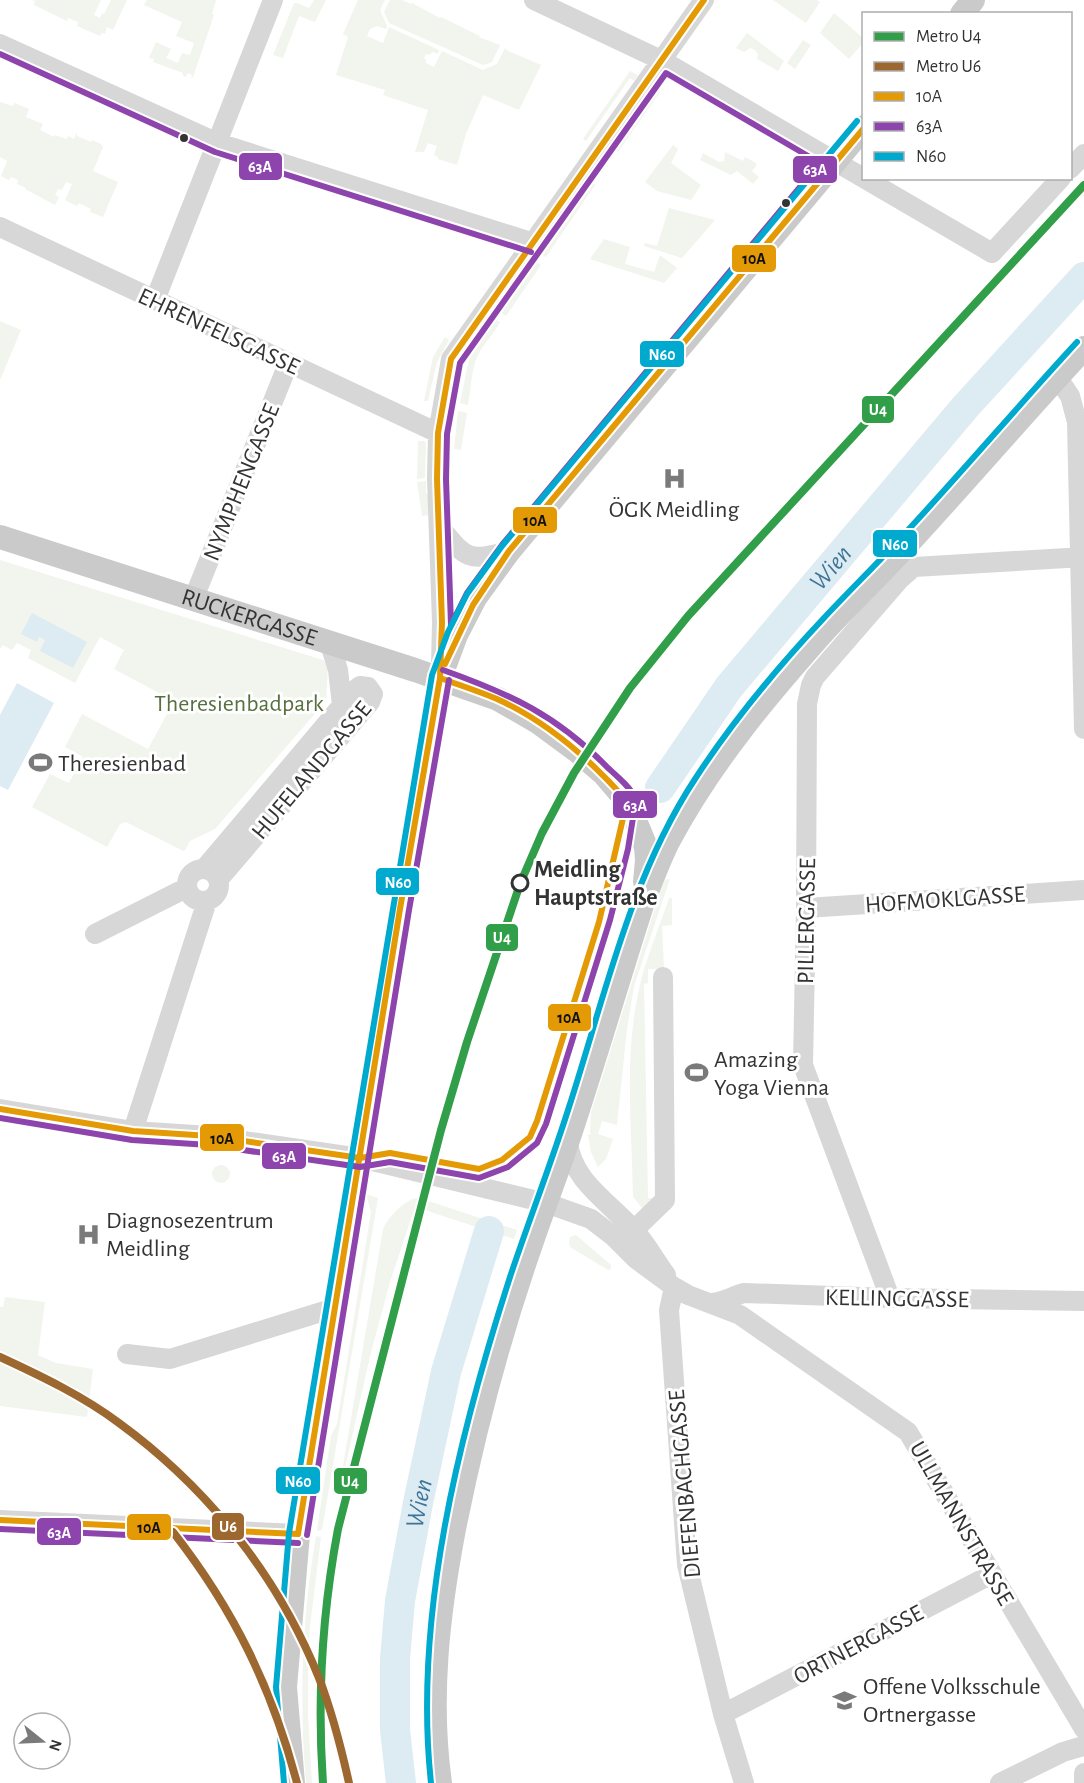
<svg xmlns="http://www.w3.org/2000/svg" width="1084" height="1783" font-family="'Alegreya Sans',sans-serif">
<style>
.green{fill:#f1f5ed}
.water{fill:#ddebf3}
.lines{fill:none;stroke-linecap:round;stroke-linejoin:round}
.river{stroke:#ddebf3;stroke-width:30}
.minor{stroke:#d7d7d7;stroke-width:20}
.major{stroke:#cacaca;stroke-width:24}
.bus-1-casing{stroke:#fff;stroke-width:10}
.bus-2-casing{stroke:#fff;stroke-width:10}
.bus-3-casing{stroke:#fff;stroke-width:10}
.bus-1{stroke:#e39a05;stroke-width:6}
.bus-2{stroke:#8e44ad;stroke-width:6}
.bus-3{stroke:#00a9ce;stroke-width:6}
.metro-1-casing{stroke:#fff;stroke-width:12}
.metro-2-casing{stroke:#fff;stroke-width:12}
.metro-1{stroke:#319f49;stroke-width:8}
.metro-2{stroke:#9d6830;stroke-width:8}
.bus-dot{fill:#333;stroke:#fff;stroke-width:2}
.stop-dot{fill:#fff;stroke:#333;stroke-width:3}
.labels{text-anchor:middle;stroke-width:6;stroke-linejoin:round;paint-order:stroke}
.street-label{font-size:24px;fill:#333;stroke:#fff}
.poi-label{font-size:24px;fill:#333;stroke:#fff;text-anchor:start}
.park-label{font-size:24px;fill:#56703f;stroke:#fff}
.stop-label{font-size:24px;font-weight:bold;fill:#333;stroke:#fff;text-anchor:start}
.water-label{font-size:26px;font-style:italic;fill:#3f7597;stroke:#fff}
.line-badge{stroke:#fff;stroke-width:2}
.badge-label{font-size:16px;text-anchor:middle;font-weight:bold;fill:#fff}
.pale-badge-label{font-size:16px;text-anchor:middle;font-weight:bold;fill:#111}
</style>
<rect width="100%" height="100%" fill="#fff"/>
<path class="green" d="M32,0H101L94,15L100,18L102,13L104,14L111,0H127L113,30L107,27L105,34L102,33L100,36L77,26L78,22L68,18L67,21L34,5L35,1Z
M147,0H216L212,14L214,15L193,77L191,78L192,75L188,73L186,77L183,76V73L153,62L154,59L149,58L156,42L171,49L166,58L178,63L182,53L190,55L194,43L176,36L182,22L144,5Z
M314,0H326L315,22L299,16L283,58L273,55L294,3H297L309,8Z
M358,0H385L380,10L387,26L386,29L377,26L370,29L367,36L383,43L389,27L439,50L438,54L433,52L429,55L426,54L424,58L426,60V63L434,67L442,51L483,70L497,64L505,48L508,51L541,65L519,110L483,95L466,134L457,165L438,159V157L434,155L437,146L428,143L424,152H415L428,110L383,95L385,90L336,75L348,37L343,34Z
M390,0H402L411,4L412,3L440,18L441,17L480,36L479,37L500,45L492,62L483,65L389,23L384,12Z
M773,0H817L820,2L806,23Z
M834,13L863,38V43L849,59L820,33Z
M747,33L784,61L778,71L757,59L758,54L755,50L750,48L744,52L736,48Z
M803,40L811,45L795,69L787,63Z
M630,71L638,75L634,81L630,78L586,141L583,139Z
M657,89L660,92L618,152L613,149Z
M0,102L13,106L15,103L29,109L26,117L43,124L40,130L54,137L55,135L66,139L68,136L74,139L77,132V136L91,142L92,140L101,144L103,147L93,171L118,182L103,217L90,212L91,209L79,203L77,206L65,200L72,184L66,182L62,190L58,189L55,195L59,197L55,205L25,189L26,188L17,184L18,180L11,177L9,180L1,176L7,161L0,157Z
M673,145L678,149L671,163L701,185L691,200L657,191L645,182Z
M725,152L743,161L745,157L756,163V166L752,171L759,177L753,184L737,171L731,175L700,160L703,153L719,162L724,161Z
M591,181L595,185L546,257L540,254Z
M669,208L715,220L682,258L644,246L645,243L657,246Z
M604,239L630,247L625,264L654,272L660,255L677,268L664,283L590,259Z
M535,261L541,265L506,316L500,312Z
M495,319L500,322C494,334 484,343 477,357C471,371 471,390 468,405L460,403L469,359Z
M0,321L21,330L0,380Z
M445,337L449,340L437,362L428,401H424L433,357Z
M458,411L467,413L461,450L454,449Z
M418,441H425L426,444L425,478L417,479Z
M426,481V493L431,498V515L422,516L417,482Z
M0,560L323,660L328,666L326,701L215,829L190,841L185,850L183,851L126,822L120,824L107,847L32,807L50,774L69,783L83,757L65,747L82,714L148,749L174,701L114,669L124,650L100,637L75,683L28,658L31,650L17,643L12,650L3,645L0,649Z
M670,879L634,986L627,1029L617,1125L602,1121L598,1134L613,1139L606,1159L598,1167L591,1152L588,1135L591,1134L590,1132L591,1113L660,892L665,880Z
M669,898H672V925L662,926L664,969H648V983L644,984L648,1198H659L643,1209L633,1197C632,1130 624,1060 638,994C644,962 659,929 669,898Z
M212 1174a9 9 0 1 1 18 0a9 9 0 1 1-18 0Z
M366,1194L378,1198L322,1530L318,1531L317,1530L331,1436L337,1424L371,1212Z
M419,1198L517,1230L514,1239L415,1207L390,1282L370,1356L341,1486L340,1484L383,1229C388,1217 406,1198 419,1198Z
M576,1235L611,1265V1269L608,1270L570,1247L569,1242L570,1237Z
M5,1297L45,1302L38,1355L56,1363L93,1369L87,1417L0,1406V1307H3Z
M316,1536L321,1537L310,1626L308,1655V1715L312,1783H306C299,1699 302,1618 316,1536Z"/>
<path class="water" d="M32,613L87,642L73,668L40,651L45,640L39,637L37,642L21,634Z
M17,683L54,703L8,790L0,786V715Z"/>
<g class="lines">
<g class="river">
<path id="s1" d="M660,788L729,687L966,406L1084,277"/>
<path id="s2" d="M401,1783L395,1730V1659L400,1601L418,1503L446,1372L489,1231"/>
</g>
<path class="minor" d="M534,0L663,61L992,253L1061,178
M0,44L218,143L534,243
M1070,169L1084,154
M0,227L438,433
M155,300L273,0
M1057,377L1070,396L1077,422L1084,729
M439,526C466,559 468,562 509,551
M193,600L288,364
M330,644L338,670L342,705
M441,666L442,622L437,479L438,433L451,359L704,0
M187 885a16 16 0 1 1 32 0a16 16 0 1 1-32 0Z
M204,869L356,689L360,686L368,687L373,694L370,702L218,880
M806,908L1084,890
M95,934L186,888
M0,1109L133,1131L210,1136L360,1158L546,1203L591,1219L613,1236L636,1259L674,1287L688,1295L740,1315L908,1432L1084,1729
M133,1131L207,901
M568,1141C571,1180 609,1202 633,1229C646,1243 655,1260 666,1275
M634,1230L665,1200L663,977
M674,1287L669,1310L687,1565L723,1714L744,1783
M890,1298L803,1065L806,908L807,704L811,685L815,677L900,579L914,567L1084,557
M712,1303C724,1302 733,1296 744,1293L890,1298L1084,1301
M127,1354L170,1359L334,1308
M0,1520L298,1534
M723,1714L992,1574
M1000,1783L1063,1752L1083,1746
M1084,1783V1773"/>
<g class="major">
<path d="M962,14L973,0"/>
<path id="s3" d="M0,537L415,670L498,699L538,722L576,750L604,774L627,801L646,847L647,860L645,882"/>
<path d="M293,1783L285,1687L298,1534L430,736L440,678L456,635L475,598L509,551L864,127"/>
<path d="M440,1783C428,1698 438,1613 454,1529C473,1434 498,1339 530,1247C542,1211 556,1176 568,1140C594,1062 617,983 642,905C650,884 658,862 668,842C709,764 767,695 825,630C850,603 876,578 901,551C963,484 1022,415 1084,348"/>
</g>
<defs>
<path id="bus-1" d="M445,664L473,605L509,551L864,128
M440,678C459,685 478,691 497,699C548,722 590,759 627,801
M0,1109L133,1131L210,1136L360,1158L390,1153L479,1169L502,1160L530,1137L537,1121L599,922L627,801
M0,1520L298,1534
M298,1534L400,909L440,678L442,622L437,479L438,433L451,359L704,0"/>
<path id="bus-2" d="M0,54L215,152L531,252
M666,73L820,163L502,545L467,593L451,625L446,479L447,434L460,363Z
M0,1118L132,1140L209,1145L360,1167L390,1162L479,1178L508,1167L537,1143L546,1124L610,920L628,849L636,799C630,787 618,777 608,768C557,715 510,694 443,670
M0,1529L298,1543
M307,1535L409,910L449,680"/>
<path id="bus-3" d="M284,1783L276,1687L289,1533L432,675L448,632L467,594L502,546L857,121
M431,1783C413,1617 459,1435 510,1277C529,1220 551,1164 569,1107C605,996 630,878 695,779C732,722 776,669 823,619C847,593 872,569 896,543C958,477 1016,408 1077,342"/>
</defs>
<use href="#bus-1" class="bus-1-casing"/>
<use href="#bus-2" class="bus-2-casing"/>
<use href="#bus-3" class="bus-3-casing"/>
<use href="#bus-1" class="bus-1"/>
<use href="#bus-2" class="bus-2"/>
<use href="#bus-3" class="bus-3"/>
<defs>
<path id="metro-1" d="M323,1783C317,1697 322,1614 338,1529L441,1130L467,1042L520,884L542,833L574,773L630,688L688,616L1084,185"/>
<path id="metro-2" d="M0,1357C41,1376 83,1396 119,1423C208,1488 278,1576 319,1678C332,1712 341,1747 349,1783
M173,1532C234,1610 272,1688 297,1783"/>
</defs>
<use href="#metro-1" class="metro-1-casing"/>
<use href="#metro-2" class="metro-2-casing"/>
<use href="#metro-1" class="metro-1"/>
<use href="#metro-2" class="metro-2"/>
</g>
<defs>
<symbol id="hospital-bare" viewBox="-9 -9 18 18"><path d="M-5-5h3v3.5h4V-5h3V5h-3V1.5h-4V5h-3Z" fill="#7a7a7a" stroke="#fff" stroke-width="2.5" paint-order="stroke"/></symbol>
<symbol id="stadium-bare" viewBox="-9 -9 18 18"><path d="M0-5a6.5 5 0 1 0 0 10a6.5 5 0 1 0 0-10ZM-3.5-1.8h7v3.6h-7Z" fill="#7a7a7a" stroke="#fff" stroke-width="2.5" paint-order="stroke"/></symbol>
<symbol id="school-bare" viewBox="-9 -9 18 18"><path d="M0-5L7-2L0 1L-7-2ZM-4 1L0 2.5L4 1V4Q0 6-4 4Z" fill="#7a7a7a" stroke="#fff" stroke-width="2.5" paint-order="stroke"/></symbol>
</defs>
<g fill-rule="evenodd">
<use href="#hospital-bare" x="658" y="462" width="33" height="33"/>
<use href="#stadium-bare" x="24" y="746" width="33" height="33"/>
<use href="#stadium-bare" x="680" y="1056" width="33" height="33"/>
<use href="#hospital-bare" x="72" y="1218" width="33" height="33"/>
<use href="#school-bare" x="828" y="1684" width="33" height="33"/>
</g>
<g class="bus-dot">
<circle cx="184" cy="138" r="5"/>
<circle cx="786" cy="203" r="5"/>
</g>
<circle class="stop-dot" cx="520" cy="883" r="8"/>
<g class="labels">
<g class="street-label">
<text transform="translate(219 331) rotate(25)" y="8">EHRENFELSGASSE</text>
<text transform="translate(241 482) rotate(-68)" y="8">NYMPHENGASSE</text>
<text dy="8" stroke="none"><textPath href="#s3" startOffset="262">RUCKERGASSE</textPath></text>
<text transform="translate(311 770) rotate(-50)" y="8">HUFELANDGASSE</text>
<text transform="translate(945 899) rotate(-4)" y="8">HOFMOKLGASSE</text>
<text transform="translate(806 921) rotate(-89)" y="8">PILLERGASSE</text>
<text transform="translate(897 1298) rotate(1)" y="8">KELLINGGASSE</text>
<text transform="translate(684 1484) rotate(-95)" y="8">DIEFENBACHGASSE</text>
<text transform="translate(962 1523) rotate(60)" y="8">ULLMANNSTRASSE</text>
<text transform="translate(858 1644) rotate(-28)" y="8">ORTNERGASSE</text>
</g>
<g class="poi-label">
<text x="674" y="517" text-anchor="middle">ÖGK Meidling</text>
<text x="58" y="771">Theresienbad</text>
<text x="714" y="1067">Amazing<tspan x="714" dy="28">Yoga Vienna</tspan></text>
<text x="106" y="1228">Diagnosezentrum<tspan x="106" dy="28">Meidling</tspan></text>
<text x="863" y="1694">Offene Volksschule<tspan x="863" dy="28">Ortnergasse</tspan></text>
</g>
<g class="park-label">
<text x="239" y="711">Theresienbadpark</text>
</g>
<g class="stop-label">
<text x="534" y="877">Meidling<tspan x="534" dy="28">Hauptstraße</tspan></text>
</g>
<g class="water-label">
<text dy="9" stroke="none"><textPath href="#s1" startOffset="279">Wien</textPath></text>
<text dy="9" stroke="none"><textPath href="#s2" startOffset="282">Wien</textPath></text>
</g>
</g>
<g class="line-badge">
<rect x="238" y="152" width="45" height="29" rx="6" fill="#8e44ad"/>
<rect x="792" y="155" width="46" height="29" rx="6" fill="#8e44ad"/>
<rect x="731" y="244" width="46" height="29" rx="6" fill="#e39a05"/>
<rect x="639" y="340" width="46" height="28" rx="6" fill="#00a9ce"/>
<rect x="861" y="395" width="34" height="29" rx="6" fill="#319f49"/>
<rect x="512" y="506" width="46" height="28" rx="6" fill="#e39a05"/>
<rect x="872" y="529" width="46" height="29" rx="6" fill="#00a9ce"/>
<rect x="612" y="790" width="46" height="29" rx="6" fill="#8e44ad"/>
<rect x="375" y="867" width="45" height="29" rx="6" fill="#00a9ce"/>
<rect x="485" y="923" width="34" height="29" rx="6" fill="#319f49"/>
<rect x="547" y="1003" width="45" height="29" rx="6" fill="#e39a05"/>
<rect x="199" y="1123" width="46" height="29" rx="6" fill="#e39a05"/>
<rect x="261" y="1142" width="46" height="28" rx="6" fill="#8e44ad"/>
<rect x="275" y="1466" width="46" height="29" rx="6" fill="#00a9ce"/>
<rect x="333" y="1467" width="35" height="28" rx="6" fill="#319f49"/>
<rect x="211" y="1512" width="34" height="29" rx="6" fill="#9d6830"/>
<rect x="126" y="1513" width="46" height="28" rx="6" fill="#e39a05"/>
<rect x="36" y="1517" width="46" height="29" rx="6" fill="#8e44ad"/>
</g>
<g class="badge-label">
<text x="260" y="172">63A</text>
<text x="815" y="175">63A</text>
<text x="662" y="360">N60</text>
<text x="878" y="415">U4</text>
<text x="895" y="550">N60</text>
<text x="635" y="811">63A</text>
<text x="398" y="888">N60</text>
<text x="502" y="943">U4</text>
<text x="284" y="1162">63A</text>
<text x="298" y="1487">N60</text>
<text x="350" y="1487">U4</text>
<text x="228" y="1532">U6</text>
<text x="59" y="1538">63A</text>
</g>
<g class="pale-badge-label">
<text x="754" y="264">10A</text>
<text x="535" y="526">10A</text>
<text x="569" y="1023">10A</text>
<text x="222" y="1144">10A</text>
<text x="149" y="1533">10A</text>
</g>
<rect x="862" y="12" width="210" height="168" fill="#ffffff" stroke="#adadad" stroke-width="1.5"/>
<rect x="874" y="32" width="30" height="9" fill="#319f49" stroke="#adadad" stroke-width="1.5"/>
<text x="916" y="42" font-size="18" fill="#333333">Metro U4</text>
<rect x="874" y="62" width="30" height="9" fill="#9d6830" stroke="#adadad" stroke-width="1.5"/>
<text x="916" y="72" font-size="18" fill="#333333">Metro U6</text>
<rect x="874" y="92" width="30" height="9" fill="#e39a05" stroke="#adadad" stroke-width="1.5"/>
<text x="916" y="102" font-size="18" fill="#333333">10A</text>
<rect x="874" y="122" width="30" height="9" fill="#8e44ad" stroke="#adadad" stroke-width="1.5"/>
<text x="916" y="132" font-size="18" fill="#333333">63A</text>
<rect x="874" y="152" width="30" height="9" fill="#00a9ce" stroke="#adadad" stroke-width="1.5"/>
<text x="916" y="162" font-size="18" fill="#333333">N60</text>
<g transform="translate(42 1741) rotate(108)"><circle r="28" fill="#ffffff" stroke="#adadad" stroke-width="1.5"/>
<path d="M0-4.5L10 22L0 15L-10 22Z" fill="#7a7a7a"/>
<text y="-9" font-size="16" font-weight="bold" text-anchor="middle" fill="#333333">N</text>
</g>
</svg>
